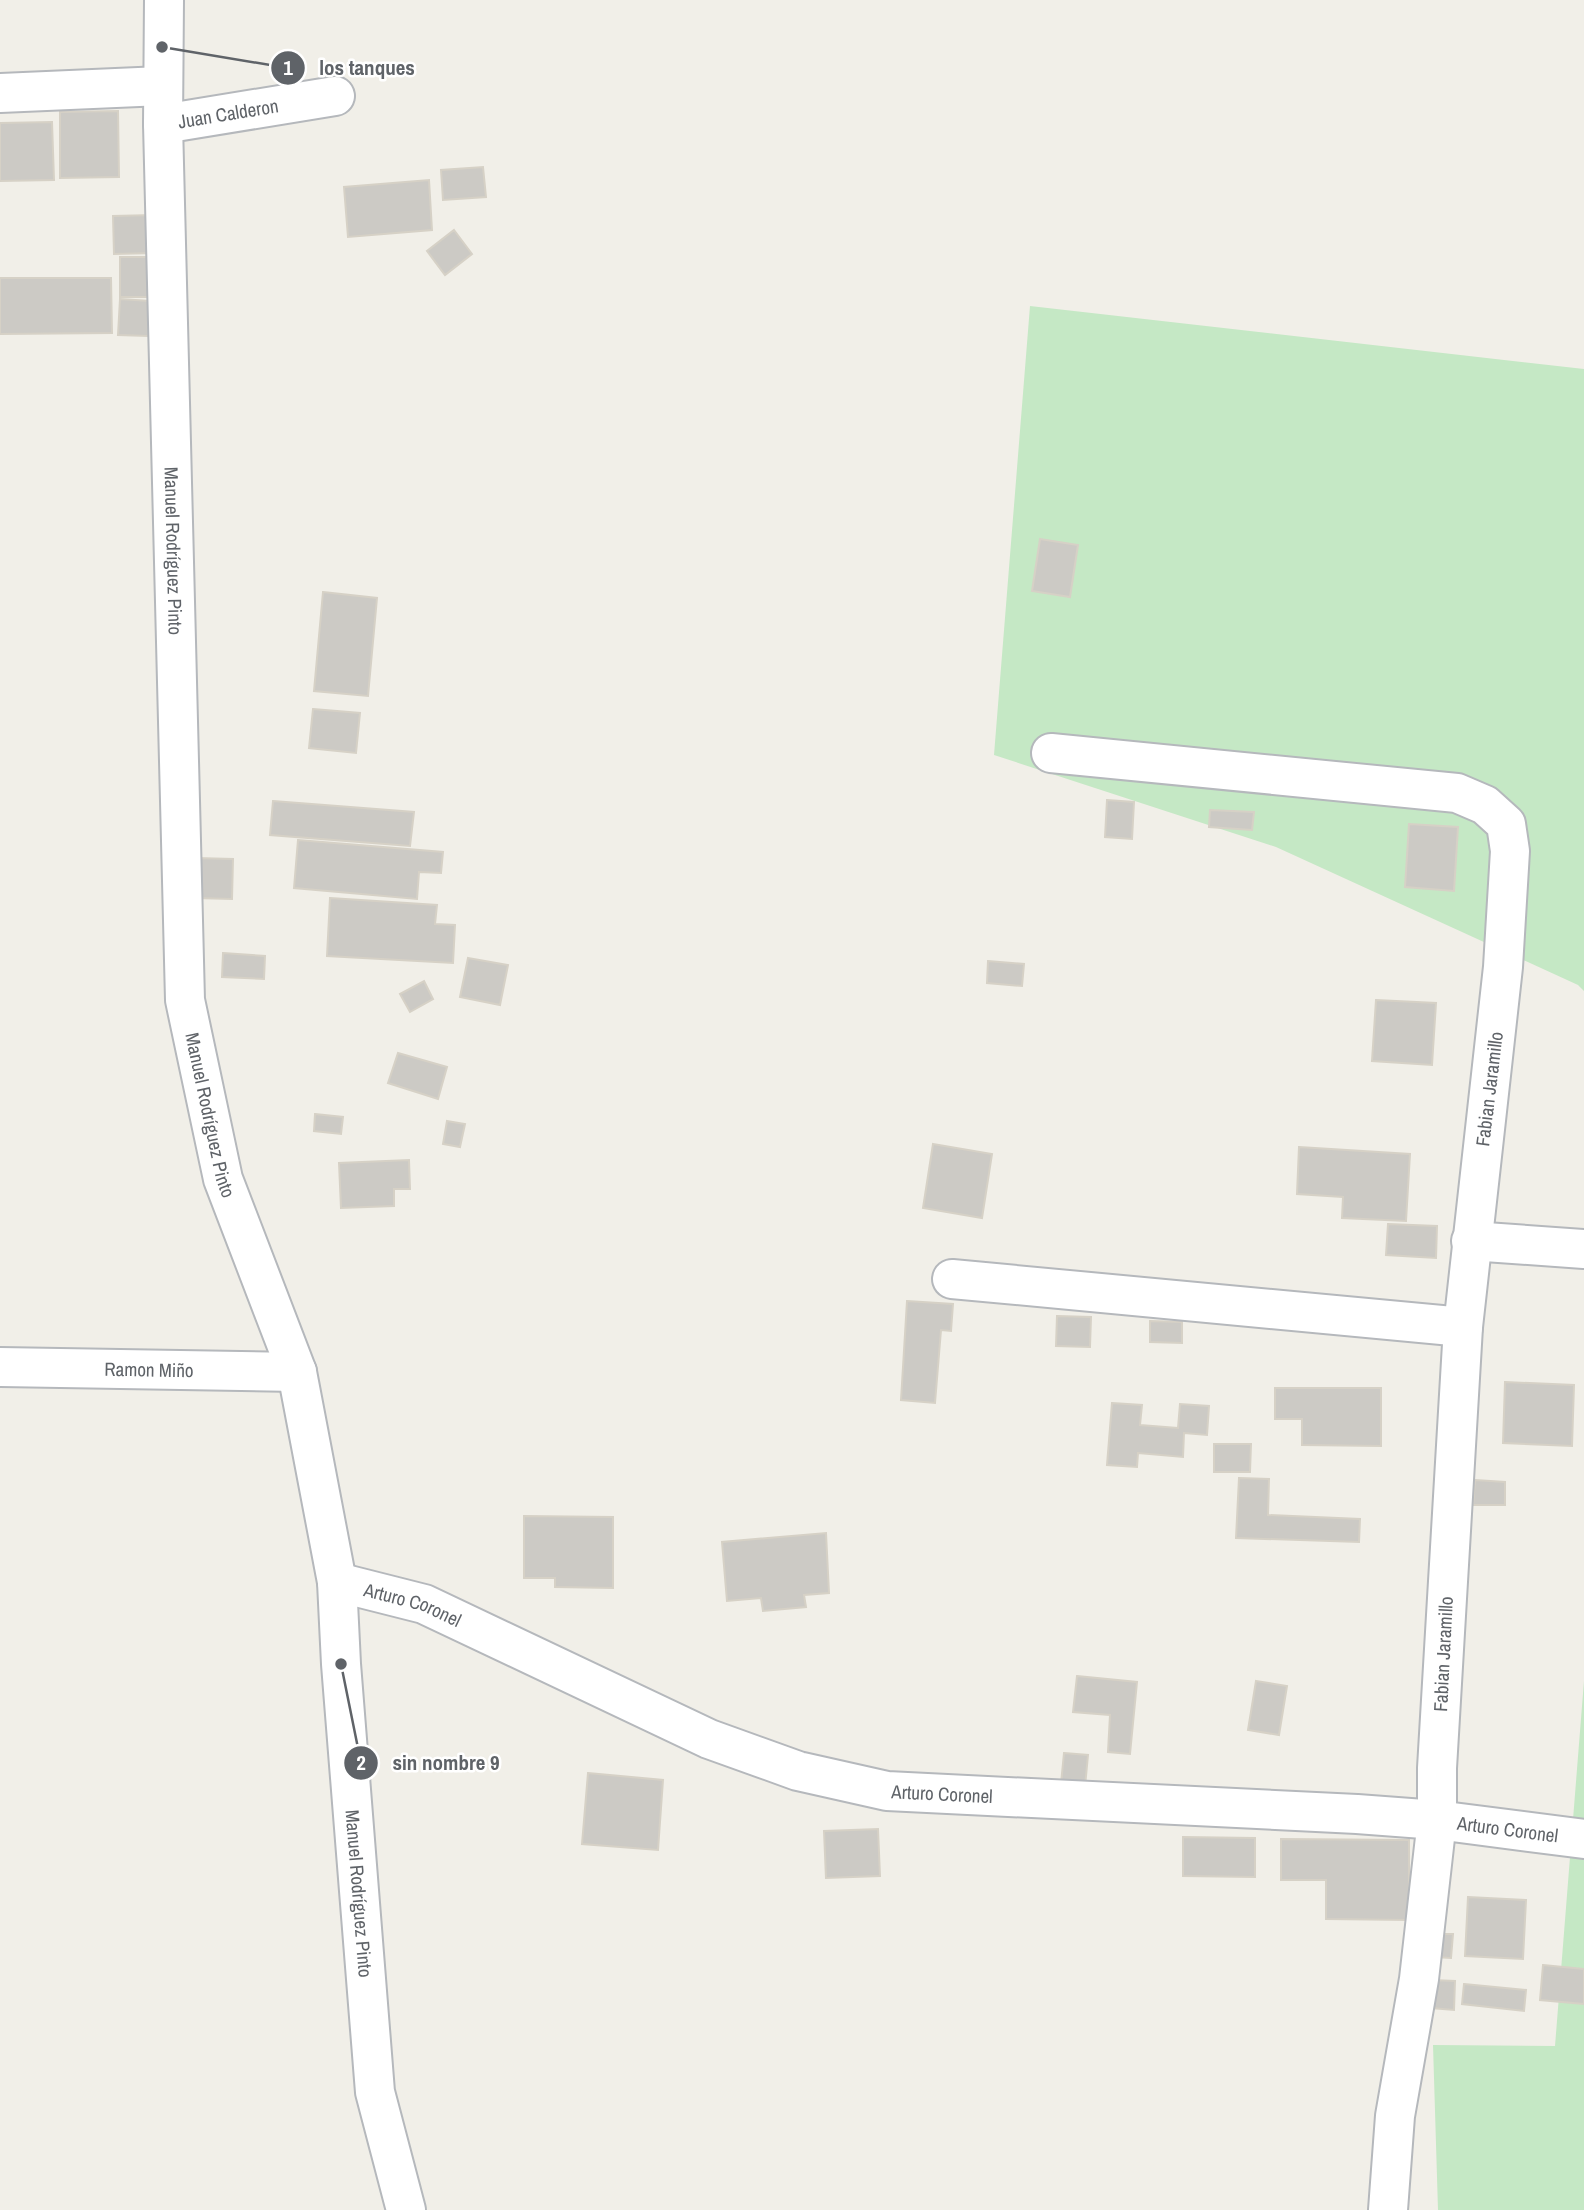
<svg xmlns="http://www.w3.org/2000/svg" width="1584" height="2210" font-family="'Archivo Narrow',sans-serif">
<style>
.green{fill:#c5e8c5}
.building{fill:#cccac5;stroke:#d6d1c6;stroke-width:2}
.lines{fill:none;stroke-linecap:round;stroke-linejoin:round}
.minor-casing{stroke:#b5b8bc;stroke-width:42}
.minor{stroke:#fff;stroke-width:38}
.labels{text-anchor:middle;stroke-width:5;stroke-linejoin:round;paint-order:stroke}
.street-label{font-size:19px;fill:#5f6368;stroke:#fff}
.leader{fill:none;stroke:#5f6368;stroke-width:2.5}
.callout-dot{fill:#5f6368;stroke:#fff;stroke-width:2.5}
.mark-label{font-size:21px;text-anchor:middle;font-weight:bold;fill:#fff}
.callout-label{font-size:21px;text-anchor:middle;font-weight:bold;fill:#5f6368;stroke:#fff;stroke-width:5;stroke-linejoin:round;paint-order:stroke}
</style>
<rect width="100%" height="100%" fill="#f1efe8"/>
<path class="green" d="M1030,306L1584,369V991L1578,985L1276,847L994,755Z
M1584,1681V2210H1438L1433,2045L1555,2046Z"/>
<path class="building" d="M118,111L119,177L60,178V112Z
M52,122L54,180L0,181V123Z
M483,167L486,197L443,200L441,170Z
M429,180L432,230L348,237L344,187Z
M154,215L155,253L114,254L113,216Z
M454,230L472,254L445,275L427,251Z
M120,257H150V297H120Z
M0,278H111L112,333L0,334Z
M120,299L150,301L148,336L118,335Z
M1040,539L1078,545L1070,597L1032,591Z
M323,592L377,598L368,696L314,691Z
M313,709L360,713L356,753L309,748Z
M1107,800L1134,802L1132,839L1105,837Z
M273,801L414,812L410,846L270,835Z
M1210,810L1254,812L1252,830L1209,827Z
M1409,824L1458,827L1454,891L1405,887Z
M298,840L443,852L441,873L419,872L417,899L294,888Z
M196,858L233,859L232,899L195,898Z
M330,898L437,905L435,924L455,925L453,963L327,956Z
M223,953L265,956L264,979L222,977Z
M468,958L508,965L500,1005L460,997Z
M988,961L1024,964L1022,986L987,983Z
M424,981L433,999L410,1012L400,994Z
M1376,1000L1436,1003L1432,1065L1372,1061Z
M398,1053L447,1067L438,1099L388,1083Z
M315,1114L343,1117L341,1134L314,1131Z
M447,1121L465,1124L460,1147L443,1144Z
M933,1144L992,1154L982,1218L923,1208Z
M1299,1147L1410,1154L1406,1221L1342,1218L1343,1197L1297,1194Z
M409,1160L410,1189H394V1206L341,1208L339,1163Z
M1388,1224L1437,1226L1436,1258L1386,1255Z
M907,1301L953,1304L951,1331L941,1330L935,1403L901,1400Z
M1057,1316L1091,1317L1090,1347L1056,1346Z
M1150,1321L1182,1322V1343L1150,1342Z
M1505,1382L1574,1385L1572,1446L1503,1443Z
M1275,1388H1381V1446L1302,1445V1419H1275Z
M1112,1403L1142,1405L1140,1425L1178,1428L1180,1404L1209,1406L1207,1435L1184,1433L1183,1457L1138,1453L1137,1467L1107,1465Z
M1214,1444H1251L1250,1472H1214Z
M1239,1478L1269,1479L1268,1515L1360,1519L1359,1542L1236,1538Z
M1475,1480L1505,1482V1505H1473Z
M524,1516L613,1517V1588L555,1587V1578H524Z
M826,1533L829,1593L804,1595L806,1607L763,1611L761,1598L727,1601L722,1542Z
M1077,1676L1137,1682L1130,1754L1108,1752L1110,1715L1073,1712Z
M1256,1681L1287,1686L1279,1735L1248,1730Z
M1064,1753L1088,1755L1084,1797L1060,1794Z
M588,1773L663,1780L658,1850L582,1844Z
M878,1829L880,1876L826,1878L824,1831Z
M1183,1837L1255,1838V1877L1183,1876Z
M1281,1839L1409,1840V1920L1326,1919V1880H1281Z
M1468,1897L1526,1900L1523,1959L1465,1956Z
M1436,1934H1453L1451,1958L1434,1957Z
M1543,1965L1584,1969V2004L1540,2000Z
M1432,1980L1455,1981L1454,2010L1431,2008Z
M1464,1984L1526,1990L1524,2011L1462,2004Z"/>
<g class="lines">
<defs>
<g id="minor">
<path id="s1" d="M164,0L163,124L185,1000L223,1179L297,1372L337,1582L341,1664L375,2092L406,2210"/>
<path d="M0,93L162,86"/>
<path id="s2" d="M163,124L335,96"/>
<path d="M1051,753L1457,793L1485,805L1506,824L1510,851L1503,967L1463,1327L1437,1768V1820L1419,1979L1395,2116L1388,2210"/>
<path d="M1471,1241L1584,1249"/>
<path d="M952,1279L1463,1327"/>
<path id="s3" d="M0,1367L297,1372"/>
<path id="s4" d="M337,1582L424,1604L709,1739L798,1771L887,1791L1357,1814L1437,1820L1584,1839"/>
</g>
</defs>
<use href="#minor" class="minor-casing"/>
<use href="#minor" class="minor"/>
</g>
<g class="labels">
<g class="street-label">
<text dy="7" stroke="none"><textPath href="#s2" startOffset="66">Juan Calderon</textPath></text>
<text dy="7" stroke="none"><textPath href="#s1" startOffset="551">Manuel Rodríguez Pinto</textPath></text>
<text transform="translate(1489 1089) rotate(-83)" y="7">Fabian Jaramillo</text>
<text dy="7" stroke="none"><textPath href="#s1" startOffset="1118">Manuel Rodríguez Pinto</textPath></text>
<text dy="7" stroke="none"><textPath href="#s3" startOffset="149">Ramon Miño</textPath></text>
<text dy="7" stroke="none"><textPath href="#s4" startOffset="79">Arturo Coronel</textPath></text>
<text transform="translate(1443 1654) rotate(-87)" y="7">Fabian Jaramillo</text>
<text dy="7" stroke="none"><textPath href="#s4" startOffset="646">Arturo Coronel</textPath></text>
<text dy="7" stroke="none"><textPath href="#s4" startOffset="1213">Arturo Coronel</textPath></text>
<text dy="7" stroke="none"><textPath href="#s1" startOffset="1916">Manuel Rodríguez Pinto</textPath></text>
</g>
</g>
<path class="leader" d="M162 47L288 68M341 1664L361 1763"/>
<g class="callout-dot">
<circle cx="162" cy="47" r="7"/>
<circle cx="341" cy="1664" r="7"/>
<circle cx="288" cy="68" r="18"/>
<circle cx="361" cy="1763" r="18"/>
</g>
<g class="mark-label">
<text x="288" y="75">1</text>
<text x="361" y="1770">2</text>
</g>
<g class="callout-label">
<text x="367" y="75">los tanques</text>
<text x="446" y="1770">sin nombre 9</text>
</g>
</svg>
